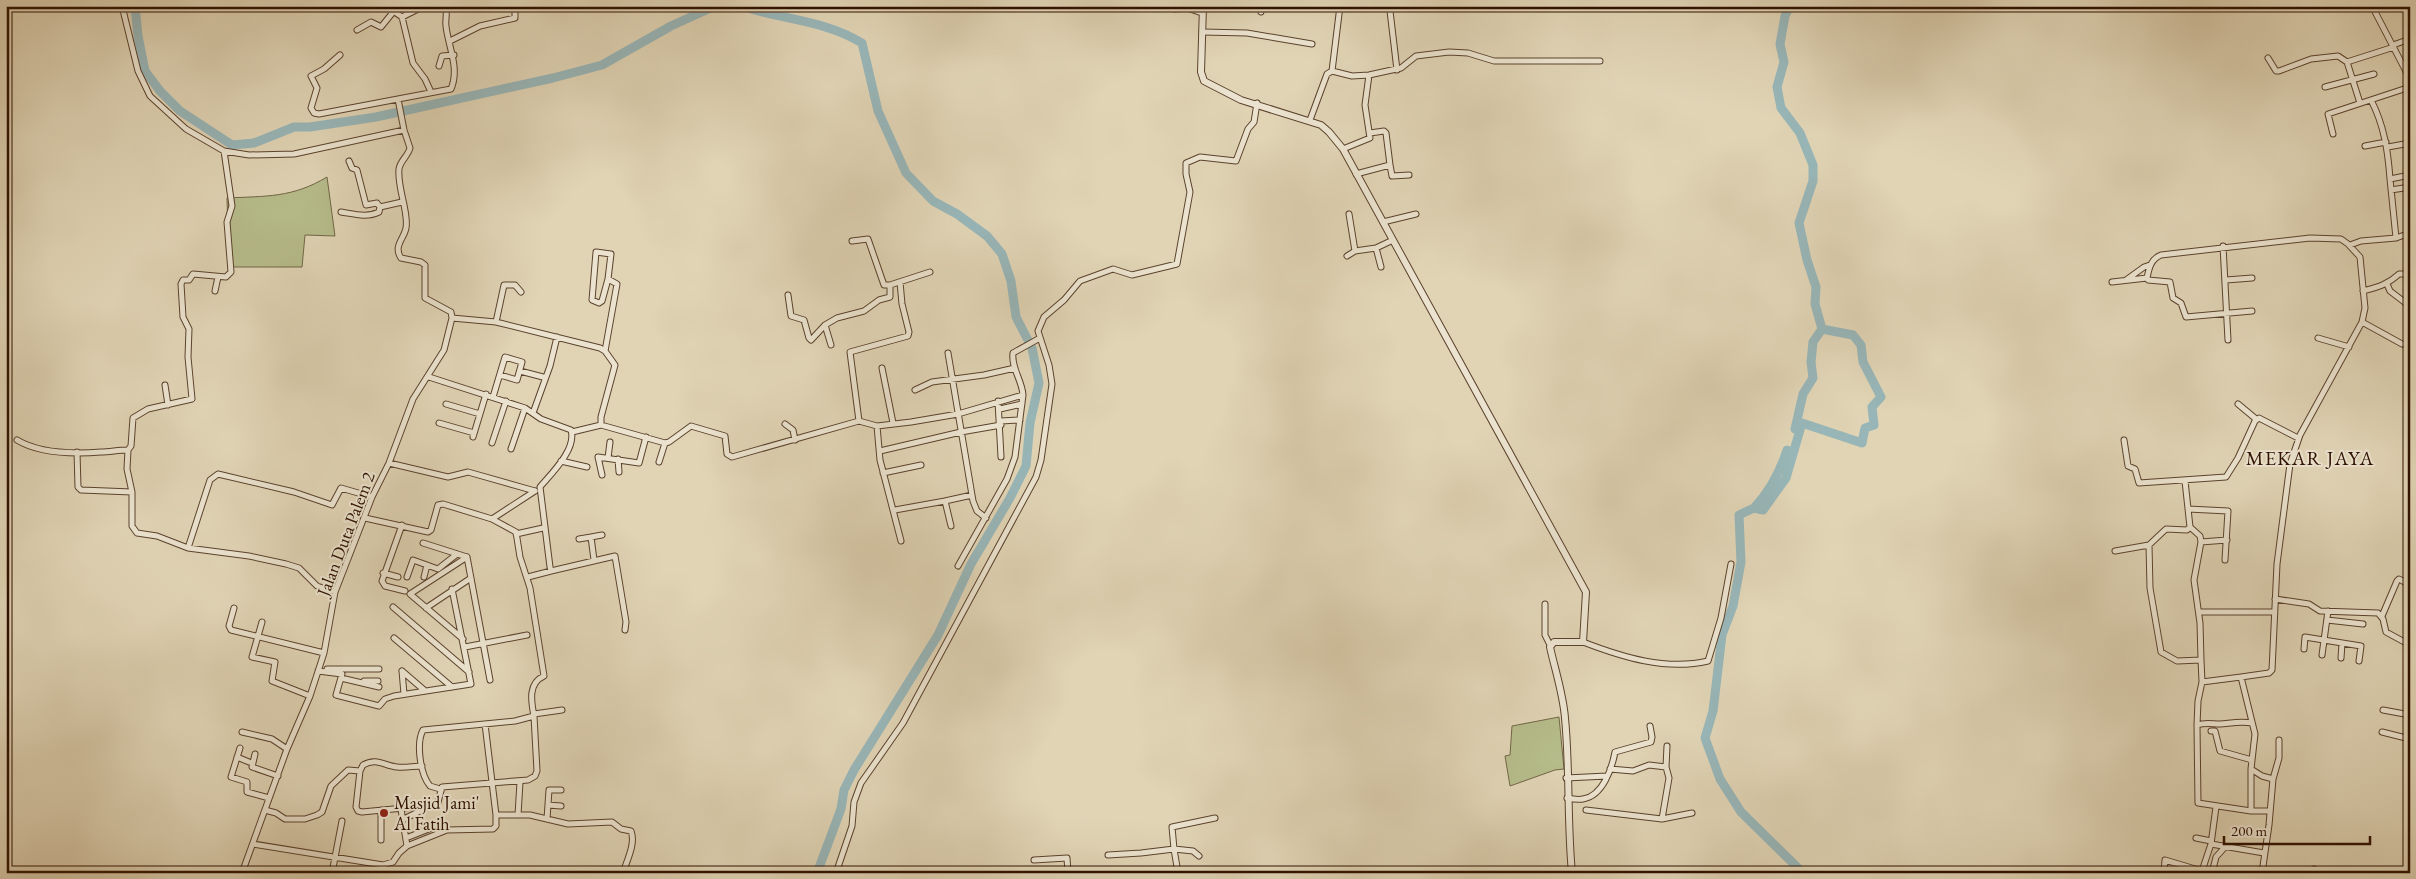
<svg xmlns="http://www.w3.org/2000/svg" width="2416" height="879" font-family="'EB Garamond',serif">
<style>
.green{fill:#b6bc8b;stroke:#726646}
.lines{fill:none;stroke-linecap:round;stroke-linejoin:round}
.river{stroke:#98b6b8;stroke-width:9}
.minor-casing{stroke:#5b422d;stroke-width:7}
.tertiary-casing{stroke:#5b422d;stroke-width:8}
.minor{stroke:#ebe3cf;stroke-width:5}
.tertiary{stroke:#ebe3cf;stroke-width:6}
.poi-dot{fill:#8f2418;stroke:#ebe3cf;stroke-width:2}
.labels{text-anchor:middle;stroke-width:4;stroke-linejoin:round;paint-order:stroke}
.street-label{font-size:18px;fill:#2f1100;stroke:#ebe3cf}
.poi-label{font-size:18px;fill:#2f1100;stroke:#ebe3cf;text-anchor:start}
.quarter-label{font-size:20px;letter-spacing:1px;fill:#2f1100;stroke:#ebe3cf}
</style>
<rect width="100%" height="100%" fill="#e0d4b5"/>
<filter id="stains"><feTurbulence type="fractalNoise" baseFrequency=".004" numOctaves="4"/><feColorMatrix values="0 0 0 0 .2 0 0 0 0 .09 0 0 0 0 .02 0 0 0 .5 -.17"/></filter>
<radialGradient id="worn" r=".72"><stop offset=".6" stop-color="#630" stop-opacity="0"/><stop offset="1" stop-color="#630" stop-opacity=".3"/></radialGradient>
<path class="green" d="M327,177L335,236L305,235L302,267H229L227,198C266,196 292,198 327,177Z
M1559,717L1564,769L1555,770L1510,786L1505,756L1510,755L1512,726Z"/>
<g class="lines">
<path class="river" d="M135,6L138,36L145,71L160,91L180,111L232,145L254,143L294,127H310L376,117L553,78L602,65L671,26L715,6
M742,6C783,20 824,20 862,43L878,111L906,173L933,201L957,214L987,236L1002,254L1011,281L1016,317L1032,348L1039,383L1030,423L1026,466L1010,498L971,564L938,635L854,770L844,790L841,809L817,873
M1790,6L1785,16L1780,44L1784,62L1777,87L1781,108L1800,133L1813,165V181L1799,223L1807,260L1816,287L1815,304L1822,329L1853,335L1861,345L1863,362L1881,397L1872,407L1874,425L1865,428L1862,443L1802,423L1786,478L1763,510L1754,508L1739,515L1741,562L1733,606L1722,635L1713,711L1705,738L1720,779L1741,812L1803,873
M1795,429L1803,394L1813,378L1811,362L1813,342L1822,329
M1754,508C1770,491 1780,472 1787,450"/>
<defs>
<path id="minor" d="M122,6L138,71L150,96L186,129L224,151L249,155L294,154L404,130
M386,6L402,17L413,63L425,79L431,92
M1173,6L1174,9L1187,8L1202,13
M2372,6L2410,79
M1390,11L1397,70
M1261,12L1262,6
M407,14V6
M402,17L424,6
M357,30L371,22L381,27L394,11
M1202,32L1247,33L1312,44
M450,41L480,26L515,18V6
M2393,45L2410,39
M340,55L324,69L311,76L317,88L311,108L314,113L319,114L398,99
M2268,58L2276,71H2279L2311,59L2338,56L2347,62L2394,47
M2347,62L2360,103
M439,66L442,56L454,55
M1332,71L1352,76L1369,75L1401,68L1416,56L1449,52L1468,53L1494,61H1600
M1332,71L1340,6
M2325,87L2374,74
M2371,100C2384,125 2388,151 2390,179
M1310,120L1327,74L1332,71
M2333,134L2328,114L2410,87
M2365,146L2386,142
M2388,147L2410,143
M1343,149L1370,138L1365,105L1369,75
M349,161L352,168L357,170L366,205L377,203L380,207L402,202
M1390,165L1392,176L1409,175
M1356,174L1390,165L1386,133L1384,131L1370,133
M2391,190L2410,187
M341,212C354,214 367,218 379,212L380,207
M1349,214L1355,251
M1383,222L1416,214
M2396,238L2390,179L2410,175
M852,241L868,239L884,285H890
M2350,245L2361,241L2396,238L2410,233
M2223,246L2228,340
M1347,256L1355,251L1376,248
M1381,267L1376,248L1393,240
M2147,278L2148,280L2170,282L2173,298L2181,303L2186,317L2252,311
M2126,280L2144,267L2150,265
M2226,280L2252,278
M2112,282L2147,278C2149,268 2151,259 2161,255L2310,238L2341,239L2348,244L2360,257L2365,308L2362,322L2300,435L2290,464L2277,564L2272,670L2269,673L2241,677L2255,734L2251,769L2262,776L2273,779
M2387,284L2390,291L2407,304
M215,291L218,277
M2363,291C2378,287 2387,285 2399,274H2410
M788,295L791,316L804,320L809,338L811,340L825,325L837,318L864,311L879,300L890,297V285L930,272
M452,318L496,322L600,348L605,351L615,365L601,417V425L665,443L669,442L691,426L725,436L727,454L732,457L859,421L877,426L911,422L958,414L1023,395C1022,380 1011,368 1013,353L1040,338
M496,322L504,285H515L521,292
M2362,322L2402,344
M825,325L831,345
M2318,338L2349,347
M605,351L617,284L608,279L611,254L596,252L592,300L599,303L602,301L608,279
M948,353L973,501L977,511L986,518
M882,368L893,423
M520,371L543,377
M429,377L525,408L541,419L571,430C577,449 551,474 540,487L550,567L551,571L615,556L626,622L625,630
M165,385L168,405
M915,390L932,382L984,375L1015,368
M493,397L505,357L522,362L517,380L500,375
M998,401L1001,457
M446,404L480,414
M2238,404L2256,419
M1000,409L1022,404
M533,413L550,366L557,337
M859,421L850,352L908,336L909,332L902,304L900,282
M1001,421L1020,420
M439,423L474,433
M785,424L793,430L795,440
M877,426L880,460L901,541
M572,432L601,425
M473,437L486,394
M17,440C40,454 74,454 101,452C110,452 118,450 128,450L127,469L132,492
M2124,440L2128,466L2135,469L2139,483L2226,477L2238,458L2255,421L2259,418L2298,438
M492,443L506,401
M511,449L525,408
M128,450L131,446L133,418L148,409L192,399L188,357L189,329L183,317L181,284L183,280H189L193,274L226,277L231,272L227,222L232,206L224,151
M880,451L961,432L1001,425
M77,452L78,487L81,490L132,492V526L137,533L157,536L188,548L249,556L286,564L299,568L317,586L335,592
M608,458L610,442
M618,459L619,472
M561,461L587,467
M659,462L665,443
M389,463L448,477L468,472L535,491
M883,473L921,465
M602,475L598,457L639,463L646,437
M945,501L972,495
M2188,509L2228,511L2225,560
M895,510L945,501L951,526
M365,518L428,532L431,530L438,505L443,504L492,519L516,532L520,557L530,588L544,676C528,683 531,701 534,716L515,721L423,730C416,743 420,774 430,786L440,789
M492,519L535,491
M402,525L382,581L385,586L405,591
M2190,527L2200,536L2201,542
M516,534L543,528
M579,539L591,537
M423,543L467,557
M2149,545L2150,588L2161,652L2177,661L2201,660L2202,682L2198,701L2197,725L2198,803L2251,811H2270
M188,548L210,480L218,474L294,492L332,505L341,488L372,497
M2115,551L2149,545L2166,529L2187,530L2190,527L2185,481
M594,560L591,537L602,535
M958,566L1007,479L1015,457L1023,395
M383,573L398,577
M407,577L413,560L438,569L457,554
M424,577L427,565
M528,577L551,571
M2275,599L2309,604L2320,611L2378,613L2383,619L2386,632L2410,645
M1545,604V635L1550,645
M393,607L469,672
M234,608L229,626L231,630L324,653
M426,608L471,578
M2199,612H2274
M2382,616L2397,581L2399,579L2410,585
M2327,620L2363,624
M262,622L252,657L275,662L272,681L310,696
M394,638L452,687
M463,639L410,594L467,557L490,680
M1583,642C1622,657 1666,671 1708,661L1721,618L1731,564
M465,647L527,635
M2304,649L2305,637L2361,646L2359,661
M2322,655L2328,611
M2341,658L2342,643
M2201,660L2200,623L2194,580L2201,542L2227,540
M327,669H379
M318,671L342,674L336,695L379,706L385,699L394,696L471,684L452,589
M402,671L424,690
M402,671L404,694
M341,678L379,687
M364,681H378
M2202,682L2241,677
M2383,710L2410,715
M534,714L562,710
M485,724L496,815
M2197,725C2206,722 2212,724 2220,724C2232,723 2241,721 2252,723
M2211,731H2215L2220,751L2252,760
M242,732L272,739L287,749
M2382,732L2410,739
M240,748L231,777L247,782V792L269,798
M255,754L252,767L278,776
M237,757L249,762
M1610,769L1633,771L1649,765L1666,767L1667,746
M2251,769V811
M360,771L363,765C377,757 384,766 397,767C405,768 414,766 422,766
M1566,778L1607,776
M1567,798C1572,799 1578,800 1583,799C1603,796 1612,768 1615,752L1651,742L1652,737L1650,726
M548,805L561,806
M2216,807L2211,844L2264,853
M401,809L407,846
M265,810L276,813L285,819H305L317,815L322,812L331,786L348,770L360,771L356,807L358,811L362,812L435,805L438,802L442,787L528,780L535,776L537,771L534,716
M381,810V840
M1586,810L1662,819L1692,813
M518,815L520,782
M547,819L549,790H561
M1662,819L1669,778L1666,767
M402,820L426,808
M406,838L434,827
M2196,838L2211,841
M253,844L383,865L393,862L399,853L407,846L447,830L493,829L496,826V815H530L568,824L612,822L621,829L631,831C636,843 627,860 623,873
M1108,855L1141,853L1174,849L1178,873
M1199,856L1193,851L1174,849L1172,827L1215,818
M1034,860L1067,858L1068,873
M242,873L287,749L310,696L324,653L335,592L372,497L389,463L413,399L444,350L452,318L451,312L425,298V265L421,262L401,258C393,246 404,239 406,228C409,212 397,188 399,169C400,161 408,156 410,148L404,130L398,99L451,89C460,68 448,46 446,26C445,19 448,12 445,6
M332,873L342,821
M836,873L852,826L854,802L861,783L903,723L1036,477L1041,460L1052,384L1049,365L1038,331L1044,317L1064,300L1080,281L1113,269L1132,275L1177,264L1190,192L1186,174V163L1200,157L1236,161L1248,129L1254,122L1257,103
M2164,873L2165,860L2202,871L2211,844
M2212,873L2216,857L2225,847
M2262,873L2269,825L2273,779L2279,758V740
M2313,873L2314,869"/>
<path id="tertiary" d="M1203,6L1201,72L1204,81L1241,100L1321,125L1329,132L1343,149L1586,592L1583,642H1554L1550,647C1555,670 1563,693 1565,718C1570,769 1567,821 1572,873"/>
</defs>
<use href="#minor" class="minor-casing"/>
<use href="#tertiary" class="tertiary-casing"/>
<use href="#minor" class="minor"/>
<use href="#tertiary" class="tertiary"/>
</g>
<circle class="poi-dot" cx="384" cy="813" r="5"/>
<g class="labels">
<g class="street-label">
<text transform="translate(346 534) rotate(-69)" y="6">Jalan Duta Palem 2</text>
</g>
<g class="poi-label">
<text x="394" y="809">Masjid Jami'<tspan x="394" dy="21">Al Fatih</tspan></text>
</g>
<g class="quarter-label">
<text x="2310" y="465">MEKAR JAYA</text>
</g>
</g>
<rect width="2416" height="879" fill="none" stroke="#e0d4b5" stroke-width="25"/>
<rect x="8" y="8" width="2401" height="864" fill="none" stroke="#2f1100" stroke-width="2.5"/>
<rect x="12" y="12" width="2391" height="854" fill="none" stroke="#2f1100"/>
<path d="M2224 836v8h146v-8" fill="none" stroke="#2f1100" stroke-width="2.5"/>
<text x="2231" y="836" font-size="15" fill="#2f1100" stroke="#ebe3cf" stroke-width="4" paint-order="stroke">200 m</text>
<rect width="100%" height="100%" filter="url(#stains)"/>
<rect width="100%" height="100%" fill="url(#worn)"/>
</svg>
